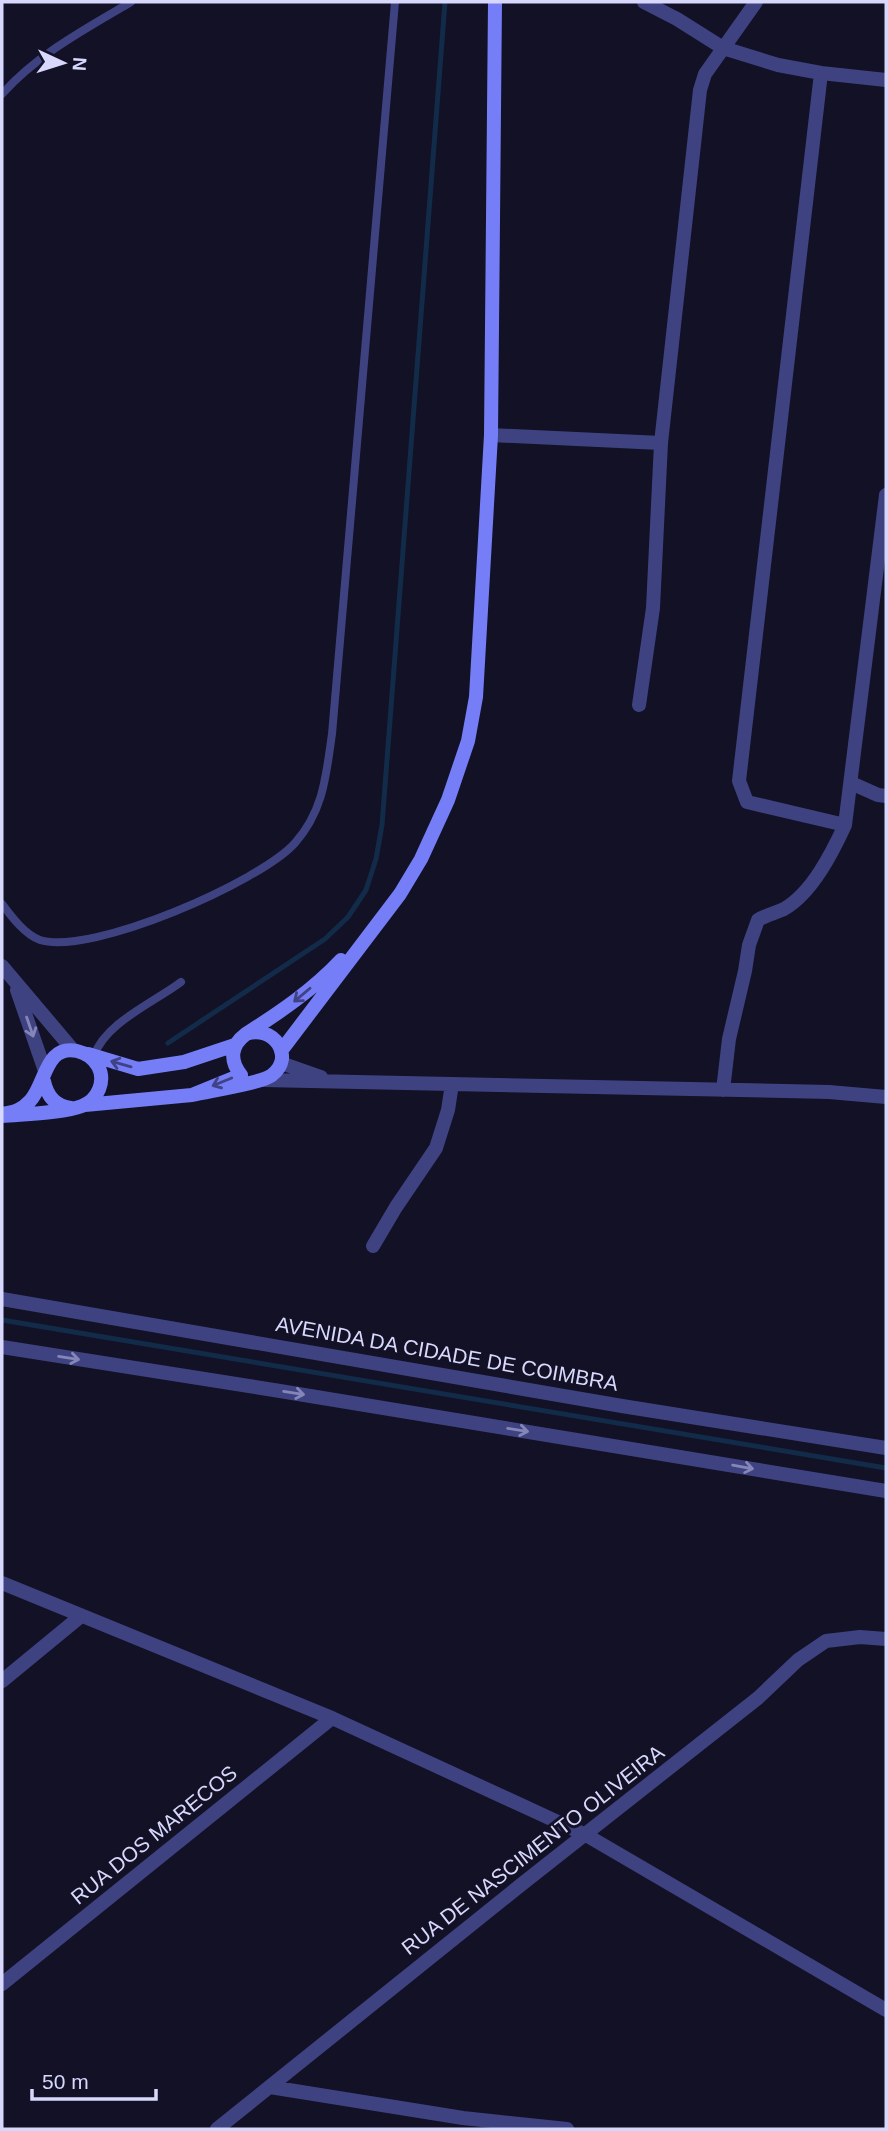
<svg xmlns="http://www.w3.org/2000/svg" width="888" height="2131" font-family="Helvetica,sans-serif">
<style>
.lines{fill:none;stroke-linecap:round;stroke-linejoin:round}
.stream{stroke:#122b49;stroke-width:5}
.lane{stroke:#3f4281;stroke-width:8}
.street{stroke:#3f4281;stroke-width:14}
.secondary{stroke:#757ef6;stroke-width:14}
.oneway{stroke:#3f4284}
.oneway2{stroke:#8486b9}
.labels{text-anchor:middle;stroke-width:6;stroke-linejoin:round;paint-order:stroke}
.street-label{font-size:21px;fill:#d8d8fd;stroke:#121126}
</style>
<rect width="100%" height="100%" fill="#121126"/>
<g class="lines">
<path class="stream" d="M168,1043L325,939L348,917L366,890L376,859L382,825L445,2
M2,1320L886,1468"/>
<path class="lane" d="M2,94C38,54 85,29 131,2
M2,904C11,916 25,935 40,940C91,956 260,882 295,843C324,810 326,775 332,734L395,2
M94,1056C105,1023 153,1003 181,982"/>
<path class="street" d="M644,2L677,19L723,48L778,65L821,73L739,781L747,802L845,825
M821,73L886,80
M491,435L661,443
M639,705L653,608L661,443L700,90L705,74L756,2
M851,783L878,795L886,796
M2,966L73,1050
M17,990L45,1071
M281,1063L321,1077
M263,1080L829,1092L886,1097
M723,1090L729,1039L745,971L749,945L758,920C766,915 776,913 784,909C812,893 832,853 845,825L886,495
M373,1246L396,1207L436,1148L448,1110L452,1084
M2,1299L622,1406L886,1448
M2,1347L280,1391L886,1491
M2,1583L332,1718L586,1835L886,2010
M2,1681L81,1616
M2,1984L332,1718
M270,2087L463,2118L567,2129
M217,2129L522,1884L758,1698L798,1660L826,1641L860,1637L886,1639"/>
<path class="secondary" d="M246,1034C273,1024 296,1057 272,1075C263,1083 208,1091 192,1095L241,1075C229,1060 231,1045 246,1034C280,1012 313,990 341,960
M281,1051L400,894L421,859L448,800L468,741L476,697L491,435L495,2
M88,1054L138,1069L184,1062L235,1045
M44,1081C47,1096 55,1106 71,1108
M85,1105L192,1095
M2,1114C14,1112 22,1110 30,1101C46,1084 45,1044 77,1051C86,1053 93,1058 98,1066C106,1081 98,1100 82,1106C64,1113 23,1114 2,1116"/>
</g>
<defs><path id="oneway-shaft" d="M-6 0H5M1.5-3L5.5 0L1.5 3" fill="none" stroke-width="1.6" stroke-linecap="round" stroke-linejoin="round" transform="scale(1.75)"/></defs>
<g class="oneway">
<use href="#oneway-shaft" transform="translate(302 995) rotate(140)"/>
<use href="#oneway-shaft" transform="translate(121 1064) rotate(-164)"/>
<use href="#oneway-shaft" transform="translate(222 1082) rotate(158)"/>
</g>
<g class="oneway2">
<use href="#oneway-shaft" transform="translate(30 1027) rotate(71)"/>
<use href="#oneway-shaft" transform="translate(69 1358) rotate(9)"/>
<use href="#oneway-shaft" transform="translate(294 1393) rotate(9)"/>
<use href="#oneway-shaft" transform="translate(518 1430) rotate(9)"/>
<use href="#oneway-shaft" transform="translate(743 1467) rotate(10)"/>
</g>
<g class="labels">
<g class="street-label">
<text transform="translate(447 1354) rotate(10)" y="7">AVENIDA DA CIDADE DE COIMBRA</text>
<text transform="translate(154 1835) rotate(-39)" y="7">RUA DOS MARECOS</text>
<text transform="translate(533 1850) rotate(-38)" y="7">RUA DE NASCIMENTO OLIVEIRA</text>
</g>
</g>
<rect width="888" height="2131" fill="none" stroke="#d8d8fd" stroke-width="7"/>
<g transform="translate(63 63) rotate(94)" stroke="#121126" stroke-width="5" paint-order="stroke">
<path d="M0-5L12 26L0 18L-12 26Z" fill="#d8d8fd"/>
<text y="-10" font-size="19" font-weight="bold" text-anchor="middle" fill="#d8d8fd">N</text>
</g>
<path d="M32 2089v10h124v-10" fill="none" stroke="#d8d8fd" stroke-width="3.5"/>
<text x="42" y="2089" font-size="21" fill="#d8d8fd" stroke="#121126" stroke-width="5" paint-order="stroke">50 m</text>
</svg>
